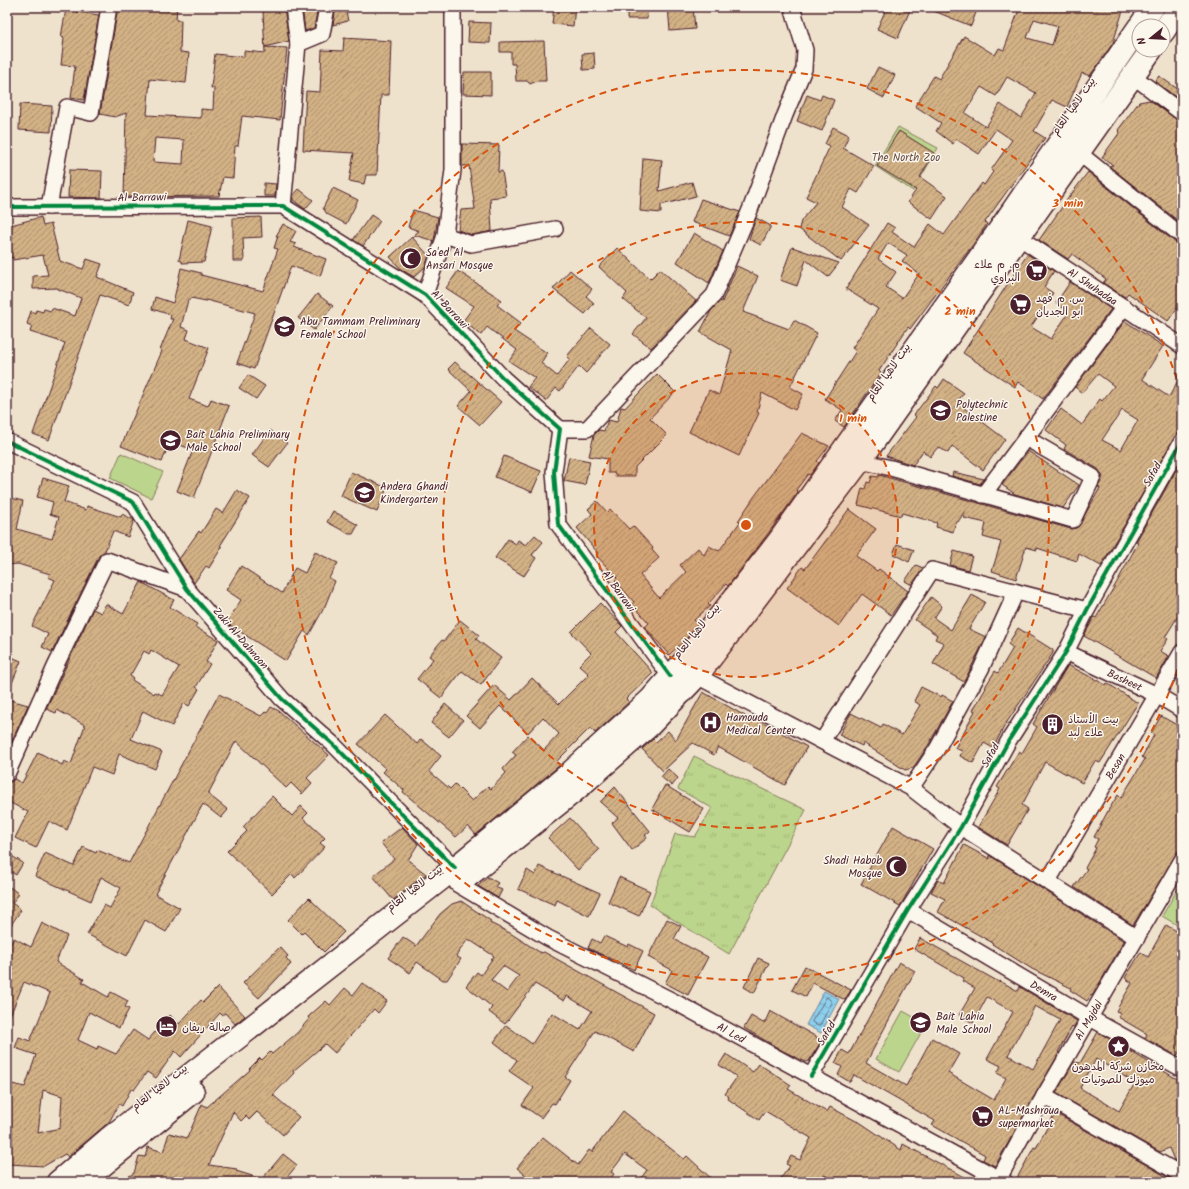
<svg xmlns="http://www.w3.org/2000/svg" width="1189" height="1189" font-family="Kalam,'Playpen Sans Arabic',sans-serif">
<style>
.grass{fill:url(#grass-tufts);stroke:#837a5c}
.green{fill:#bcd58c;stroke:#837a5c}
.water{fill:url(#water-waves);stroke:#72899f}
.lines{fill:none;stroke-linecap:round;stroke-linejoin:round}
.shore{stroke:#646679;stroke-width:1}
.building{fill:url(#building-hatch);stroke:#4a1f2b;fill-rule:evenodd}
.minor-casing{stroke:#4a1f2b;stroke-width:18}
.secondary-casing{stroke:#4a1f2b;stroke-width:25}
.minor{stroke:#fbf7ec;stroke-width:15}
.secondary{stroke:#fbf7ec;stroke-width:22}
.cycleway-casing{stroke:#fbf7ec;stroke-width:6}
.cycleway{stroke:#00873e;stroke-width:4}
.ring{fill:none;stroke:#d8530f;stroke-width:2;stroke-dasharray:7 5}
.labels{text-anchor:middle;stroke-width:3;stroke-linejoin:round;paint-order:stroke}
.street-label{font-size:11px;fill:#4a1f2b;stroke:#fbf7ec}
.park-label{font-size:11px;fill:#664c43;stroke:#fbf7ec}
.poi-label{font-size:11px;fill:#4a1f2b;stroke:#fbf7ec;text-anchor:start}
.centre{fill:#d8530f;stroke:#fbf7ec;stroke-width:2}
.ring-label{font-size:12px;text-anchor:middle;font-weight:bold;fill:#d8530f;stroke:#fbf7ec;stroke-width:3;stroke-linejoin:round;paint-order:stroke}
</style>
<defs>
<pattern id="grass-tufts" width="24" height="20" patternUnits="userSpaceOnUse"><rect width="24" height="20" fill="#bcd58c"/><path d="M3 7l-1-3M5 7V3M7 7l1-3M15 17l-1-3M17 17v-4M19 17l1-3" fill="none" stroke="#a3b679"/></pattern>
<pattern id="water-waves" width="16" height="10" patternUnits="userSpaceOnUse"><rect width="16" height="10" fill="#8cd0ed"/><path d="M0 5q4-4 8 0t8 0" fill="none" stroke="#7ab2cb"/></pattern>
<pattern id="building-hatch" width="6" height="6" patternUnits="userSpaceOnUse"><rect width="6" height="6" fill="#d2b185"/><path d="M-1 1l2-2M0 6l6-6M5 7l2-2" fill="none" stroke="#ac8f6d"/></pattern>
</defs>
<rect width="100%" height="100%" fill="#efe2cd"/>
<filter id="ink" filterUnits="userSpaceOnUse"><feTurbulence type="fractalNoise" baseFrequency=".025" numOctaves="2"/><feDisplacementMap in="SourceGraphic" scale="8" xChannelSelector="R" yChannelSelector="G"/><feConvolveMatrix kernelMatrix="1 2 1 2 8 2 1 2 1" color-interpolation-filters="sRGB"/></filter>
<g filter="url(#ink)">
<path class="grass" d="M694,756L806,810L729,954L650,905L675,834L695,837L712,808L678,789Z"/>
<path class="green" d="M898,127L938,148L913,191L875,166Z
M121,453L163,472L151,498L110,478Z
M1182,882V928L1162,916Z
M903,1011L926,1024L899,1072L876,1059Z"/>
<path class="water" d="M824,991L839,999L821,1033L806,1025Z"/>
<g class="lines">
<path class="shore" d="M827,997L832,1002L820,1025L818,1026L812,1022Z"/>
</g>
<path class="building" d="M118,7H177L176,20H181L180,52L189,53L186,83L150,79L147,115L201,118V109L213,110L214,88H211L215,54L244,57V51L265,53L263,11L279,10V7H284L289,41L265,47L287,48L280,120L242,116L238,146H235L233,178L223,177L219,196L124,197L126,113L115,117L100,114ZM155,138L184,140L183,164L153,162Z
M302,7H318L314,28L305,31Z
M336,7H345L348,21L333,25Z
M554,7H575L573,26L552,24Z
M628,7H648L647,19H627Z
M668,7H693L695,29L670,31Z
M887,7H904L910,10L898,38L877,29Z
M924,7H978L971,26Z
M1020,7H1087L1097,10L1098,7H1124L1113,43L1090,76L1082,73L1067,107L1052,100L1034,131L1045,138L985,222L987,224L972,246L910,329L908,327L879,371L881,373L844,427L835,421L842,410L825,399L856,351L852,348L878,309L846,289L887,223L895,228L892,232L914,247L930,224L944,235L982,183L984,185L993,172L991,170L1012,140L996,129L979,154L956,139L953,144L936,131L941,123L915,106L934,76L939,79L964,36L995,55L999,48L1004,50ZM1034,19L1058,26L1052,45L1027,38ZM1007,77L1036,93L1021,118L1000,104L986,127L965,113L981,87L996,96ZM888,243L907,255L902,261L919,274L902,298L886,287L896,272L878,259Z
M66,9H77V12L99,15L84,100L71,98L75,66L61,65L64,38L61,37Z
M469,22L491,23L490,43L468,42Z
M344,38L391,41L389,95H381L377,175H366L364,184L349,181L354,153L303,150L306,91L320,92L322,50L343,51Z
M544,41L546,81H537L530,84L527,81H516L515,64H511V52H500V42Z
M594,53L595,69L583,70L582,54Z
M878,67L895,75L884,98L867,89Z
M464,72H491V95L463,94Z
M1159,76L1182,92V102L1155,81Z
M807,95L820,100L822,95L834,100L822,131L797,121Z
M1150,100L1177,120L1182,122V224L1109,166L1113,165L1102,157L1120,132L1118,130L1139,102Z
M20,104L52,106L51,132L19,130Z
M833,127L849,135L843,148L874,166L858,193L851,189L842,207L869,225L841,261L799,229L801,221L816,202L806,197L830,146L825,144Z
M899,131L934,153L920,177L947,196L932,219L908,202L916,190L877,166Z
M462,144L499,145L498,172L502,171L506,196L490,198L492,231L472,235L458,230L461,210L475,209L469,166H462Z
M643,158L662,160L659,191L692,182L696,196L661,205V213L640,211Z
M69,170L102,171L101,198L68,197Z
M1088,172L1176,243L1182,245V301L1168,321L1128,293L1125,297L1103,283L1106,279L1072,254L1068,259L1039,240L1069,197Z
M264,183L276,184L275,196H264Z
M333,188L358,200L346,224L327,214L323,208Z
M299,189L313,200L305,209L293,200V196Z
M701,199L740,212L729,236L692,222Z
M413,210L438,217L434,241L414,235L419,231L408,227Z
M371,215L380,221L363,246L353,240Z
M41,217L43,226L51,224L60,261L83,269L87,259L102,264L97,277L133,292L129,305L100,295L49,440L33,434L65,343L30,332L32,326L27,324L31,311L35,313L36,310L43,312L44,309L51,311L52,308L75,316L81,298L58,289V288L33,289V276L48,275L43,255L13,260V257L7,259V226Z
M261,217L262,237L243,238L244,261H233V218Z
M756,218L771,226L761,245L749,239Z
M188,220L212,226L204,262L182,263V261L179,260Z
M283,224L296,231L290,242L296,244L294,247L326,259L320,276L291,266L254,369L237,363L255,313L206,300V301L191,298L190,300H188L181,327L189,330L186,339L209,348L189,399L208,406L211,399L229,406L194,498L177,491L193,450L170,441L162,462L121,446L162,351L160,350L173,319H170L171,315L152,309L155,297L173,303L181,268L201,273V275L263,291L278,249L274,248L278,236H276Z
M694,233L723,251L709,283L677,262Z
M412,237L429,256L425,267L414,277L402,270L390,257Z
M792,247L839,263L828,277L806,260L797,286L780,280Z
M617,248L650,279L660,269L696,301L651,348L633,334L646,318L623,299L627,293L599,267Z
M1027,254L1054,271L1044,287L1053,293L1031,327L1051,339L1069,312L1056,303L1070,282L1111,309L1043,399L1018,382L1015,387L963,353Z
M737,266L758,276L743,312L789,329L794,320L817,333L790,387L803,394L795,410L762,393L757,412L759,413L739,456L689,432L709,390L719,395L732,350L700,332L711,311L720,301L722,302Z
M570,270L592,289L586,296L594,303L585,314L553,289Z
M458,271L502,300L497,305L521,323L514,331L547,353L541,363L557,376L570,359L567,356L591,328L610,344L586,373L579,366L560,391L556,388L546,401L528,387L535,378L509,361L517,350L487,327L481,335L463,321L474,306L446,288Z
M317,294L333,306L314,330L298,318Z
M1125,321L1163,346L1142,379L1169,397L1182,373V425L1101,566L1079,554L1077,561L1037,548V550L1026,547L1016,579L992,571L1001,542L983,537L986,523L964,518L965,511L958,522L956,521L953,532L936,527L937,523L902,513L901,516L858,505L862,488L865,489L867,482L870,483L872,476L878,477L879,475L1071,529L1078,527L1100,488L1098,487L1103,477L1098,469L1064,449L1066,445L1046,430L1061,409L1082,425L1100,399L1102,401L1114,386L1098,374L1082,393L1075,387ZM1122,410L1138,420L1121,450L1102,440Z
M455,362L501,402L480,425L458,406L471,391L448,369Z
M657,374L675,392L650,418L667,435L635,467V476H615V473H608V459L589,456L594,435L599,430L604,431L608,420L617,422L621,407L625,408Z
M248,375L265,386L256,399L239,388Z
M944,379L964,393L957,402L965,407L964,408L1005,439L983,470L952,446L948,453L938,447L930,457L923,451L913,465L886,456L916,417L914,415L923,403L936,386L938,388Z
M270,430L287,443L269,467L252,455Z
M802,433L829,446L817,461L819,463L810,475L808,474L796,490L798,492L764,539L728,586L726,584L708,604L710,606L694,620L698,624L686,639L669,655L645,627L649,623L632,604L634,602L615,580L617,578L596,555L598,553L577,528L592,514L588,509L597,501L607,512L610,509L629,529L633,526L653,548L652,550L659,558L640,575L659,598L686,572L680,565L698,548L704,555L709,546L719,551L740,522L738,521L754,497Z
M1028,451L1079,485L1063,508L1015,494L1002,485Z
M504,456L541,471L532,492L495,477Z
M569,457L590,461L585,485L564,481Z
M1179,465L1182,467V610L1165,637L1168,639L1160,651L1169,656L1156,678L1084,636L1094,617L1096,618L1117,582L1138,543L1136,542Z
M351,472L387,488L377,512L341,496Z
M953,472L984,479L980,484L952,476Z
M43,478L69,486L64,502L86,510L87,506L121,517L122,514L134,520L128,537L113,531L105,551L99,556L52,652L42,647L48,634L32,626L55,580L48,577L50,574L18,564L7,565V497L23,501L17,529L52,539L59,517L50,514L53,502L37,497Z
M237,490L250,498L220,546L222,547L209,568L206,566L194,583L179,559L199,531L201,533L216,509L223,513Z
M849,509L876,529L856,556L877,571L879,569L908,591L891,615L862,594L839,626L787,588L802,567L805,569Z
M333,511L358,525L353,534H349L327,522Z
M535,535L543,542L532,555L536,558L524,576L495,558L508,539L516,544L518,540L526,545Z
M897,544L914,550L909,562L893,554Z
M954,551L972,556L968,570L950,565Z
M315,552L338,563L329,578L335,581L325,606L309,635L304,631L286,661L231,626L227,622L241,600L226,590L241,566L282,593L295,568L305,573Z
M916,565L923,568L912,585L905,581Z
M141,582L174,600L170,607L197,624L195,627L218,640L206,662L210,664L196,687L199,689L189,706L184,703L172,726L143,711L131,739L162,752L155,769L119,754L112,775L92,767L67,830L49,821L36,848L15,838L28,812L7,801V783L14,779L22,783L38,752L62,765L64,761L71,764L85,725L57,710L56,713L46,709L93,609L101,613L106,604L123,614ZM151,650L179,667L162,695L155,692L154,694L132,680L133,678L130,676L144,651L149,654Z
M972,595L985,602L969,629L986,637L964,682L933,664L944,643L935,639L937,635L915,620L931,597L942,606L934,618L951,630Z
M600,603L622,626L616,632L653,673L626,699L629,702L595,733L590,728L556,762L560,765L476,835L468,826L456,837L403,792L404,790L383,772L386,769L358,744L385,715L417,744L421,739L441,756L429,771L450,789L455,784L472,801L488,786L491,789L506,773L503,769L516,755L512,752L528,735L544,750L559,734L543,717L528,733L500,706L480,728L466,716L494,685L511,700L532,678L559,704L589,674L579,665L591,653L571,632Z
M460,620L479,635L476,639L501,658L481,685L462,671L441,698L417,679L433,659L429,656L442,640L444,641Z
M1018,628L1053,650V653L1005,725L993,748L984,743L973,763L960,756L962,751L955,748L975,711L973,710L986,688L985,687L995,671L998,673L1013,648L1008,644Z
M7,655L21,661L8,693H7Z
M1068,665L1106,685L1107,683L1138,703L1100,763L1095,761L1082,783L1045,762L1022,805L1028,809L1007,845L978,827L1000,789L997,787L1019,751L1022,753L1037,727L1033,724Z
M921,687L941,697L942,695L953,701L929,744L913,768L905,770L863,743L862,746L839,735L851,713L881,728L883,724L902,735L920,705L914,701Z
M703,692L752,720L754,717L807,747L785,785L718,747L714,755L693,743L663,771L642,749L653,739L656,742L668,731L676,740Z
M219,694L261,716L265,712L267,713L271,707L279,711L329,755L307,778L312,783L302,794L291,783L286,788L236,741L208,794L228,810L221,818L203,804L155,894L180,908L166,932L145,920L127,956L87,934L104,905L110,908L121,888L101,877L91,901L35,876L45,853L74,866L83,847L96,853L97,850L129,863Z
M7,699L28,705L7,752Z
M445,704L463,720L449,737L431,723Z
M1161,716L1182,728V845L1133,925L1074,887L1087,869L1085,868L1096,848L1094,847L1098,839L1094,837L1109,809L1118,795L1121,798L1145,759L1142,757L1154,735L1151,733Z
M668,769L678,778L672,786L661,777Z
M665,785L704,809L690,832L652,809Z
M615,787L650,831L645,835L647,838L632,850L612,823L618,818L600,802Z
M272,796L292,816L301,806L308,813L303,818L325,838L320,843L325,847L295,878L292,874L272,894L227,851L247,831L243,827Z
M570,818L599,850L578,870L548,838Z
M893,826L933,849L900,906L861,884Z
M402,827L418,844L408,860L426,874L393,900L373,876L394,859L381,843Z
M964,845L990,859L989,855L1124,941L1092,996L1091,995L1087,1001L1070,990L1071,988L1032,969L992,944L993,943L938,912L945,899L931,892L938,880L944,883Z
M7,853L23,863L16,875L7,869Z
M539,866L600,893L589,916L557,900L555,905L518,889L527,870L535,875Z
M488,877L498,883L495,887L502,890L498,898L478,886Z
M619,877L650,891L639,916L608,902Z
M7,885L19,894L12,903L21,910L7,931Z
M309,898L344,932L324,952L304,932L302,934L288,920Z
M461,901L491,921L490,923L510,933L541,953L544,952L654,1013L634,1052L595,1031L565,1077L570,1080L555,1104L552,1103L541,1118L522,1105L534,1088L509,1071L517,1060L494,1042L506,1025L532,1044L552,1013L580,1030L592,1011L567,996L564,1001L535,984L505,1024L489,1012L492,1007L466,986L477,972L481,975L494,956L468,939L456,956L461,959L447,980H443L417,962L410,973L388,958L403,937L416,946L440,914L452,904ZM503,966L519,976L507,992L491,980Z
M667,919L681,926L674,939L708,957L688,995L665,983L672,970L648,957Z
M42,923L67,936L56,962L84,979L82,982L108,997L111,992L128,1001L125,1007L129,1009L119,1028L89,1012L78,1040L97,1049L98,1046L116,1054L133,1030L148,1040L170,1015L179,1024L201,1000L203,1002L218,987L245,1016L235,1024L225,1013L222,1015L220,1013L181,1057L175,1051L156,1078L147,1072L134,1090L131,1089L122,1106L119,1104L109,1122L68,1157L65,1154L44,1166L7,1164V1127L10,1095L7,1094V1091L12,1084L25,1087L36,1055L15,1048L19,1037L30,1041L50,993L24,982L7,1023V950L14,938L31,947ZM43,1090L62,1096L60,1128L38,1133Z
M1166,925L1182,934V1047L1177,1056L1145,1038L1147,1034L1118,1017L1121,1013L1116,1011L1132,983L1125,978L1141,952L1148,957Z
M604,936L628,947L629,944L643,951L634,970L588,948L592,939L600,943Z
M920,938L999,982L1000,981L1018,991L1020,987L1077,1021L1073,1028L1072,1027L1058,1052L1059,1053L995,1166L983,1160L985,1155L932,1125L935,1121L854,1075L850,1082L838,1075L842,1067L835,1063L842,1050L849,1054L899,962L915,971L866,1063L906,1086L932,1038L959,1054L948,1073L994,1100L1006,1078L997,1073L1001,1066L987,1059L1013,1012L987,997L973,1023L959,1015L975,988L962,981L964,978L914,949ZM1035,1006L1060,1020L1033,1069L1008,1055Z
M280,947L288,956L286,958L291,964L259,998L243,983Z
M758,958L769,963L754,993L744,987Z
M805,966L851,990L845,1000L813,983L806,997L792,990Z
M362,983L387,1001L378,1013L374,1009L335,1053L325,1044L293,1071L294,1073L273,1095L299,1117L283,1135L257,1112L249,1120L246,1116L241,1121L233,1112L209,1165L237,1169L236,1171L262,1179L283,1154L297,1165L283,1182H120L134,1173L139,1156L145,1157L148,1147L163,1152L169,1133L187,1138L202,1104L207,1107L250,1070L249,1069L260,1058L262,1060L270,1052L272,1054L297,1033L309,1019L308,1017L326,1001L330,1005L345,988L353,995Z
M770,1011L822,1040L809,1061L806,1062L783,1051L744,1028L751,1016L763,1023L765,1022Z
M1098,1032L1182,1082V1165L1174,1160L1169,1148L1160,1152L1056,1093L1074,1062L1080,1063ZM1096,1059L1135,1083L1119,1111L1080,1088Z
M726,1054L753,1072L759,1064L791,1085L788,1089L827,1112L830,1107L858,1122V1121L901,1150L903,1144L974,1182H840L824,1175L820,1182H778L790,1166L786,1164L791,1156L800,1160L811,1138L765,1111L759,1120L728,1099L729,1097L725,1094L737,1077L719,1065Z
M623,1111L684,1159L687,1156L715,1182H638L647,1170L625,1154L611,1172L614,1174L608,1182H534L517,1168L543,1137L578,1165L589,1150L592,1152Z
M1055,1113L1176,1182H1023L1017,1178L1034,1147L1036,1148Z"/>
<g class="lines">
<defs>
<g id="minor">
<path d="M293,7L298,44"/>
<path d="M1133,76L1182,113"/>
<path d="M1079,153L1182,236"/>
<path d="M283,206L298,44L322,34L327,7"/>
<path d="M7,207L283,206L425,295L503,378L560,429L554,472L558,524L670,676"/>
<path d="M49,207L67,107L91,113L109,7"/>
<path id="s1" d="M1011,232L1182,346"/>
<path d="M445,235L471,244L555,229"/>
<path d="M425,295L445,235L453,170V7"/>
<path d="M560,429H587L714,295L750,210L785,115L804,69L805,50L792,7"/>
<path d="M7,441L133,502L187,589L282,699L334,745L455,868"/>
<path d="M860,461L891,468L1073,520L1093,477L1026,438"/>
<path d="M983,495L1124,307"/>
<path id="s2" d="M1066,652L1157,695L1182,710"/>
<path d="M697,676L911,788L961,827L1137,938"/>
<path d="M822,741L932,570L1087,610"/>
<path d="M7,774L55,667L107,560L187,589"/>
<path d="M911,788L937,749L981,669L1016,592"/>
<path id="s3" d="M1048,881L1182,652"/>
<path id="s4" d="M457,884L548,938L675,1002L1005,1182"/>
<path id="s5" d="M908,910L1090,1018L1182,1069"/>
<path d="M811,1076L908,910L961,827L1009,740L1066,652L1087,610L1182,441"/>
<path d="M1044,1096L1182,1175"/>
<path id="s6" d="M997,1182L1044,1096L1182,860"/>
</g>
<path id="secondary" d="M1140,26L1153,7
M1163,32L1180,7
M462,881L572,793L649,726L697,676L860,461L1151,50
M58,1182L108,1139L455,868L570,773L650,700L688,657L778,542L1002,226L1139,27
M82,1182L193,1092"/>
</defs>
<use href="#minor" class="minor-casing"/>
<use href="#secondary" class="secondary-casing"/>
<use href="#minor" class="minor"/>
<use href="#secondary" class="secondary"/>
<defs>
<path id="cycleway" d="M7,207L283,206L425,295L503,378L560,429L554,472L558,524L670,676
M7,441L133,502L187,589L282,699L334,745L455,868
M811,1076L908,910L961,827L1009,740L1066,652L1087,610L1182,441"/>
</defs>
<use href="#cycleway" class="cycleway-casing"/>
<use href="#cycleway" class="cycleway"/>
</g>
</g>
<circle cx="746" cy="525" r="152" fill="#d8530f" fill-opacity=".12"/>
<g class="ring">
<circle cx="746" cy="525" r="152"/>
<circle cx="746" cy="525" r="303"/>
<path d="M1181 658A455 455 0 1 1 1181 392"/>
</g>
<defs>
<symbol id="mosque-disc" viewBox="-11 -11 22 22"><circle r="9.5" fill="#4a1f2b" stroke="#fbf7ec"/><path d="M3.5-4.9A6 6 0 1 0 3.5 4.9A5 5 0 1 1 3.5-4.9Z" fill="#fff"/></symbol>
<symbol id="supermarket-disc" viewBox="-11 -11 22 22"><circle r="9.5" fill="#4a1f2b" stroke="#fbf7ec"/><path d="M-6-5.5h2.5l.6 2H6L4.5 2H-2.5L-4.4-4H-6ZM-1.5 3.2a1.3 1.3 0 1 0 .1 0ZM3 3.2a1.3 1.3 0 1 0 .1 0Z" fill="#fff"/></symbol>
<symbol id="school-disc" viewBox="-11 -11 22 22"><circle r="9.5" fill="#4a1f2b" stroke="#fbf7ec"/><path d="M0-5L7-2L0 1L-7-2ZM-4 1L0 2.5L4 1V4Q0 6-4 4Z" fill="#fff"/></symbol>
<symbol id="university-disc" viewBox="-11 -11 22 22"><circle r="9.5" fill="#4a1f2b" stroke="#fbf7ec"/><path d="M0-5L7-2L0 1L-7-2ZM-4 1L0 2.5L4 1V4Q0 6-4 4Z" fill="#fff"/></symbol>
<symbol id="hospital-disc" viewBox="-11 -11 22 22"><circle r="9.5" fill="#4a1f2b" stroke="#fbf7ec"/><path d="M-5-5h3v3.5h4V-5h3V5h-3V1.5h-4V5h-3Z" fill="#fff"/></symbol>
<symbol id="building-disc" viewBox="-11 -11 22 22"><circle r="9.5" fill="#4a1f2b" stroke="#fbf7ec"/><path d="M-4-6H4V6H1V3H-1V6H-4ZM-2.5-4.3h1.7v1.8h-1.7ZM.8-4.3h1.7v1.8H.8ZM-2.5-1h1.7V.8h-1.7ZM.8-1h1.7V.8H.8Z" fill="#fff"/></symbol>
<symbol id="hotel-disc" viewBox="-11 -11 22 22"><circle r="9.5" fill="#4a1f2b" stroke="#fbf7ec"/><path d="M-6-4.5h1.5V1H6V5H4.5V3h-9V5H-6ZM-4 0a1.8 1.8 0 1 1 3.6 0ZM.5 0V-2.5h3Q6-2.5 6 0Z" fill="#fff"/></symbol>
<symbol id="sight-disc" viewBox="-11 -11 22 22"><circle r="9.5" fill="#4a1f2b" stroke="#fbf7ec"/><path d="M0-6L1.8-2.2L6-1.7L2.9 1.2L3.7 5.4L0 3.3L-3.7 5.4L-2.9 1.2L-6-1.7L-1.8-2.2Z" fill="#fff"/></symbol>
</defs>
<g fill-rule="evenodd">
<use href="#mosque-disc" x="398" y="246" width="25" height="25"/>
<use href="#supermarket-disc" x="1024" y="258" width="25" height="25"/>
<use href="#supermarket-disc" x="1008" y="292" width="25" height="25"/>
<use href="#school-disc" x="272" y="314" width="25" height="25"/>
<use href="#university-disc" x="928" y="398" width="25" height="25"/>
<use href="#school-disc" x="158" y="428" width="25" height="25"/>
<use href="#school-disc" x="352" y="480" width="25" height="25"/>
<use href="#hospital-disc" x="698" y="710" width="25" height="25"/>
<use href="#building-disc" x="1040" y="712" width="25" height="25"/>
<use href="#mosque-disc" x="884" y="854" width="25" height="25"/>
<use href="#school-disc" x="908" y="1010" width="25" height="25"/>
<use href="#hotel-disc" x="154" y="1014" width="25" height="25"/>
<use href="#sight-disc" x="1106" y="1034" width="25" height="25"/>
<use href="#supermarket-disc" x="970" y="1104" width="25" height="25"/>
</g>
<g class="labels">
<g class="street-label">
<text transform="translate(1073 106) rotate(-55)" y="4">بيت لاهيا العام</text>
<text transform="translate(142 197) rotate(-1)" y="4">Al Barrawi</text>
<text dy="4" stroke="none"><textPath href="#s1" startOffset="98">Al Shuhadaa</textPath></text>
<text transform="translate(450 309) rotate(47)" y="4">Al Barrawi</text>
<text transform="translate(888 372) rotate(-55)" y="4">بيت لاهيا العام</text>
<text transform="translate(1152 474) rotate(-61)" y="4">Safad</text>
<text transform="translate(619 591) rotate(54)" y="4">Al Barrawi</text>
<text transform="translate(696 631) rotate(-51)" y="4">بيت لاهيا العام</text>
<text transform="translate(241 638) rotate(49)" y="4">Zaki Al Dahnoon</text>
<text dy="4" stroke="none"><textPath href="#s2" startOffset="65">Basheet</textPath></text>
<text transform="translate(990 755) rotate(-61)" y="4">Safad</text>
<text dy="4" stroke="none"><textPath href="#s3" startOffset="133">Besan</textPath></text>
<text transform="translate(414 888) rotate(-38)" y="4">بيت لاهيا العام</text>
<text dy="4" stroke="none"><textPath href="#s5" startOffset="158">Demra</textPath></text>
<text dy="4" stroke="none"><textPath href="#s6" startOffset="186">Al Majdal</textPath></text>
<text dy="4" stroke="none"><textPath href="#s4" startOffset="312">Al Led</textPath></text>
<text transform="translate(826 1033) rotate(-60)" y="4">Safad</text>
<text transform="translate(159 1087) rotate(-38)" y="4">بيت لاهيا العام</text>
</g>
<g class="park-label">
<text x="906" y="161">The North Zoo</text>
</g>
<g class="poi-label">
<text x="426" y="256">Sa'ed Al<tspan x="426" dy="13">Ansari Mosque</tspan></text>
<text x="1020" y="268" text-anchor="end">م. م علاء<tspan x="1020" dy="13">البراوي</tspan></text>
<text x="1036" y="302">س. م فهد<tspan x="1036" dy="13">ابو الجديان</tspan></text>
<text x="300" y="325">Abu Tammam Preliminary<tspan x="300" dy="13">Female School</tspan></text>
<text x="956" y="408">Polytechnic<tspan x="956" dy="13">Palestine</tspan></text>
<text x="186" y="438">Bait Lahia Preliminary<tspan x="186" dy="13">Male School</tspan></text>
<text x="380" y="490">Andera Ghandi<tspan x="380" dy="13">Kindergarten</tspan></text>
<text x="726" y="721">Hamouda<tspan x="726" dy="13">Medical Center</tspan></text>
<text x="1068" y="723">بيت الأستاذ<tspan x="1068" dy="13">علاء لبد</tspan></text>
<text x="882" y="864" text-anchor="end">Shadi Habob<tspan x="882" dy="13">Mosque</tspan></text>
<text x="936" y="1020">Bait Lahia<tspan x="936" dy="13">Male School</tspan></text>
<text x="182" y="1031">صالة ريفان</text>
<text x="1118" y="1070" text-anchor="middle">مخازن شركة المدهون<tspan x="1118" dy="13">ميوزك للصوتيات</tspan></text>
<text x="998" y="1114">AL-Mashroua<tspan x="998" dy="13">supermarket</tspan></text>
</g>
</g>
<circle cx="746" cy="525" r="6" class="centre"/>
<g class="ring-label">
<text x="1068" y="207">3 min</text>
<text x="960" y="315">2 min</text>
<text x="853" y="422">1 min</text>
</g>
<rect width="1189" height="1189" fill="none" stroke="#fbf7ec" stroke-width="24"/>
<rect x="12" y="12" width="1165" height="1165" fill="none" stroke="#4a1f2b" stroke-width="1.5" filter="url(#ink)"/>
<g transform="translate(1151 38) rotate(252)"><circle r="19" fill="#fbf7ec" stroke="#b4a19f"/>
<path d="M0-3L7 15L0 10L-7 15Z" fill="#4a1f2b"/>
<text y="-6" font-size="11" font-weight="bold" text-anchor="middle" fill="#4a1f2b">N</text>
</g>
</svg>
